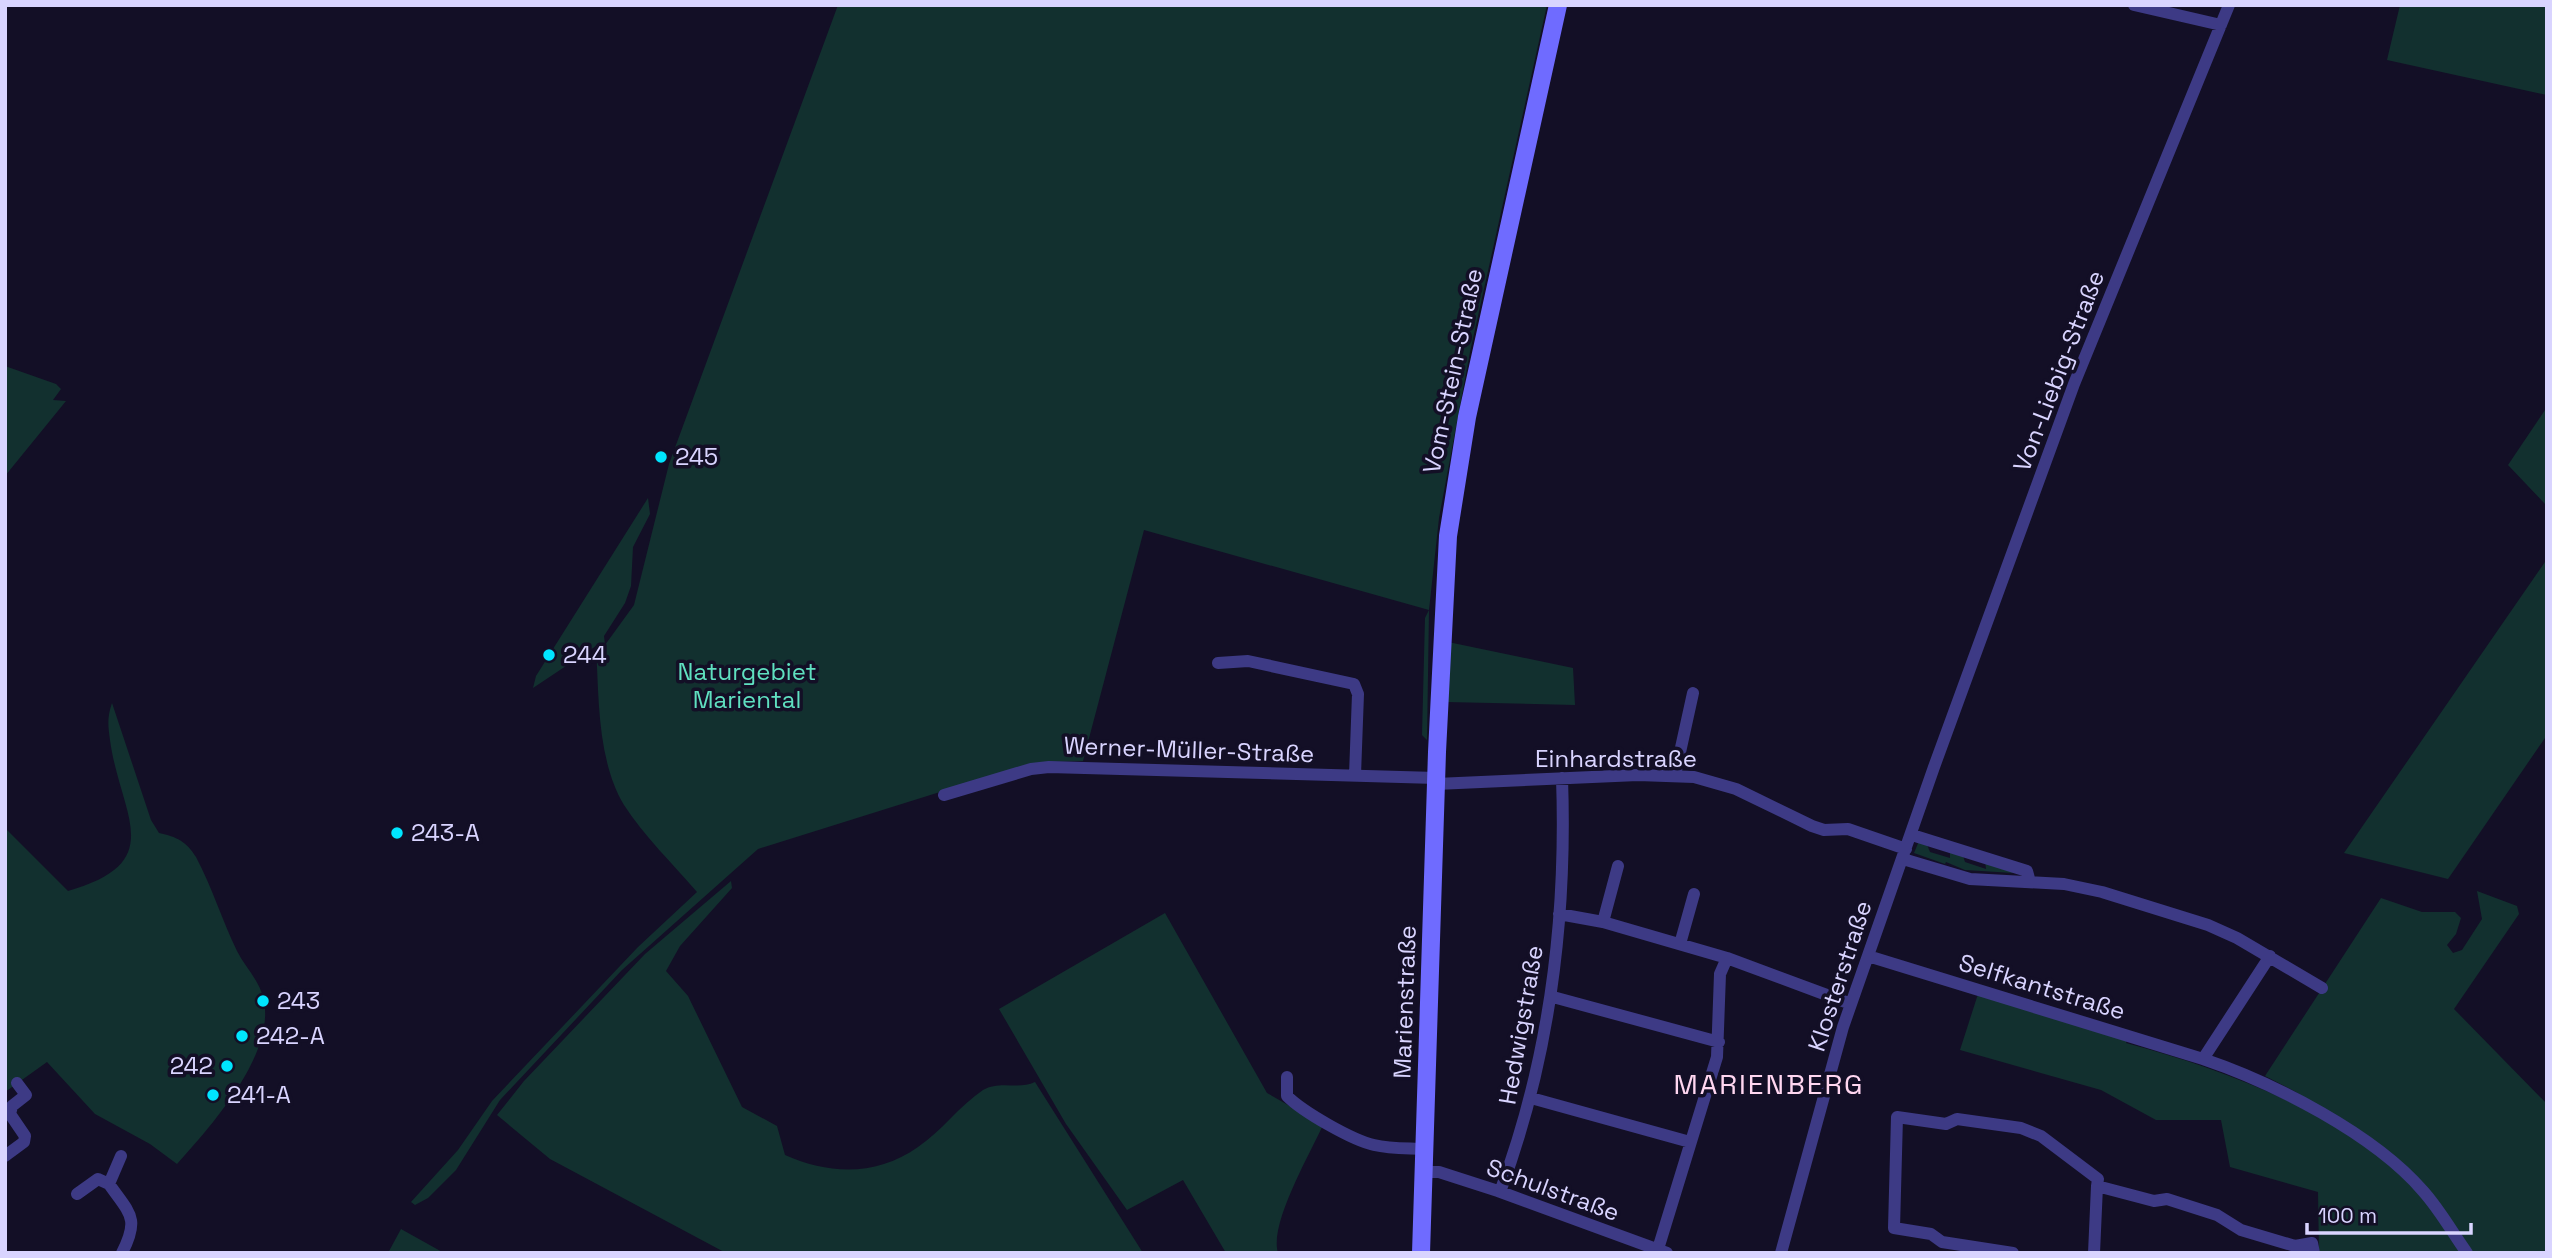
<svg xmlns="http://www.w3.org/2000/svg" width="2552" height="1258" font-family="'Space Grotesk',sans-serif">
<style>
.green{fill:#12302f}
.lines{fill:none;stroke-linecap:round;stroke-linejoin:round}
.street{stroke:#3d3a85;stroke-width:12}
.secondary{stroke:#6f6bff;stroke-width:18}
.poi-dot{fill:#00e5ff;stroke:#130f26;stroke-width:2.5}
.labels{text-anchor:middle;stroke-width:7;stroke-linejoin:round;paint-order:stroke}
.street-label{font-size:24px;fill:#d9d4ff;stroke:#130f26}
.poi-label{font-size:24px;fill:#d9d4ff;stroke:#130f26;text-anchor:start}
.park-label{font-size:24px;fill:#5fe0c0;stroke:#130f26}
.quarter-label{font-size:28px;letter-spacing:2px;fill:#ffd6f0;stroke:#130f26}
</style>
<rect width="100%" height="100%" fill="#130f26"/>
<path class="green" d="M838,5H1547L1470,352L1439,518L1429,610L1427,740L1422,735L1425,618L1429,610L1144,530L1083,761L1046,762L991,776L758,849L622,970L500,1100L456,1170L428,1198L415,1205L411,1202L458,1150L492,1101L638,947L697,892C673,864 644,836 624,805C597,760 599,697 596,646L533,688L536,676L648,498L650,514L633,547L631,586L625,603L604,636L605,645L634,605L669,464Z
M2400,5H2547V95L2387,60Z
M5,366L56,384L61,389L53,400L66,401L5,476Z
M2547,407V506L2508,465Z
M2547,559V735L2448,879L2344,853Z
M1448,642L1573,668L1575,705L1446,702Z
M112,703L151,820L159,833C177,837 186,841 196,857C212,887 222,920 237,951C245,967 259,980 263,997C278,1052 211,1126 177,1164L150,1144L95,1114L47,1062L5,1092V828L68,891C170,862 120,815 110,740C108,726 107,717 112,703Z
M1919,841L1926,842L1930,852L1950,858V850L1962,853L1965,862L1986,869L1985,860L2011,869L2013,873L1965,870L1946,862L1945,864L1914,853Z
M731,881L732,888L680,946L666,971L688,996L742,1107L777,1126L785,1155C830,1175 877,1176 918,1147C942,1131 959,1106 983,1090C1000,1080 1019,1090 1035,1082L1143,1253H726L550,1159L497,1115L524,1081L645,954Z
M2477,891L2517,906L2519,914L2454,1009L2547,1104V1253H2470L2454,1230L2368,1140L2296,1092L2265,1076L2381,898L2422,912H2455L2461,918L2456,934L2447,945L2453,953L2462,950L2482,919Z
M1165,913L1267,1093L1323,1125C1310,1154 1269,1224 1278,1253H1226L1183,1180L1127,1210L1066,1124L999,1009Z
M1978,994L2127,1039L2126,1043C2228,1070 2344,1115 2421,1191C2438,1209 2451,1233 2465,1253H2319L2318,1192L2230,1167L2221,1120H2156L2101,1090L1960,1050Z
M401,1229L444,1253H388Z"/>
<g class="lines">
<path class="street" d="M2134,5L2221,25
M1218,663L1248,661L1354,684L1358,694L1355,775
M1675,775L1693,693
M1436,784L1638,775L1694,777L1736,789L1812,826L1824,830L1848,829L1906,849
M944,795L1031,769L1049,767L1436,778
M1912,835L2027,871L2030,882
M1903,859L1970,879L2064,884L2102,892L2208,925L2237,938L2322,988
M1559,914L1603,922L1727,958L1851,1004
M1603,922L1618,866
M1680,944L1694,894
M1868,956L2203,1059C2274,1083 2374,1134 2423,1191C2440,1210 2452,1232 2467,1253
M1553,997L1719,1042
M2203,1059L2270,956
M1287,1077V1096C1303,1112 1352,1140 1374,1145C1391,1149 1408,1148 1425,1149
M1531,1098L1690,1142
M5,1156L24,1142L25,1136L10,1114L12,1106L26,1095L17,1083
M121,1156L109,1184C130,1214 140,1218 122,1253
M1424,1172H1439L1498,1191L1667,1253
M1500,1192C1550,1058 1567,920 1562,778
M77,1194L98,1179L109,1184
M1658,1249L1717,1057L1720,974L1727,958
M1781,1253L1843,1027L1934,767L2074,384L2229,5
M2013,1253L1942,1242L1931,1234L1894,1228L1897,1117L1946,1124L1957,1119L2021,1128L2041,1136L2098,1179L2097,1186L2154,1201L2167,1199L2217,1215L2241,1230L2295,1246L2312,1243L2314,1253
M2094,1253L2097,1186"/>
<path class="secondary" d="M1421,1253L1437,752L1448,536L1467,417L1558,5"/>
</g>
<g class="poi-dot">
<circle cx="661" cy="457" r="7"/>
<circle cx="549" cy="655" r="7"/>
<circle cx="397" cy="833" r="7"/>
<circle cx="263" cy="1001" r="7"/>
<circle cx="242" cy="1036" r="7"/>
<circle cx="227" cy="1066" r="7"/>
<circle cx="213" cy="1095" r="7"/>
</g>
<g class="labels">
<g class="street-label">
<text transform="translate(1453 371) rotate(-78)" y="8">Vom-Stein-Straße</text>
<text transform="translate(2059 371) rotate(-69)" y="8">Von-Liebig-Straße</text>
<text transform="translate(1189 750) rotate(2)" y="8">Werner-Müller-Straße</text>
<text x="1616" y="767">Einhardstraße</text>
<text transform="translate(1840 976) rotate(-72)" y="8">Klosterstraße</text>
<text transform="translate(2042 987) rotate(17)" y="8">Selfkantstraße</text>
<text transform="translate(1405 1002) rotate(-88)" y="8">Marienstraße</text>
<text transform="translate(1521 1025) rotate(-80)" y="8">Hedwigstraße</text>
<text transform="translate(1553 1190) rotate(20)" y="8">Schulstraße</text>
</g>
<g class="poi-label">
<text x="675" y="465">245</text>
<text x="563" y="663">244</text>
<text x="411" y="841">243-A</text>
<text x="277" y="1009">243</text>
<text x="256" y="1044">242-A</text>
<text x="213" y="1074" text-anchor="end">242</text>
<text x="227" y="1103">241-A</text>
</g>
<g class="park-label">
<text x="747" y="680">Naturgebiet<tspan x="747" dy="28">Mariental</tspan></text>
</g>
<g class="quarter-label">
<text x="1769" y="1094">MARIENBERG</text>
</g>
</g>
<rect width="2552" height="1258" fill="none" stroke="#d9d4ff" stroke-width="14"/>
<path d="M2307 1223v10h164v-10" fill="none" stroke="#d9d4ff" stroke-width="3.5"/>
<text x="2318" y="1223" font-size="21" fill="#d9d4ff" stroke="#130f26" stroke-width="5" paint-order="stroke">100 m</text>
</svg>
